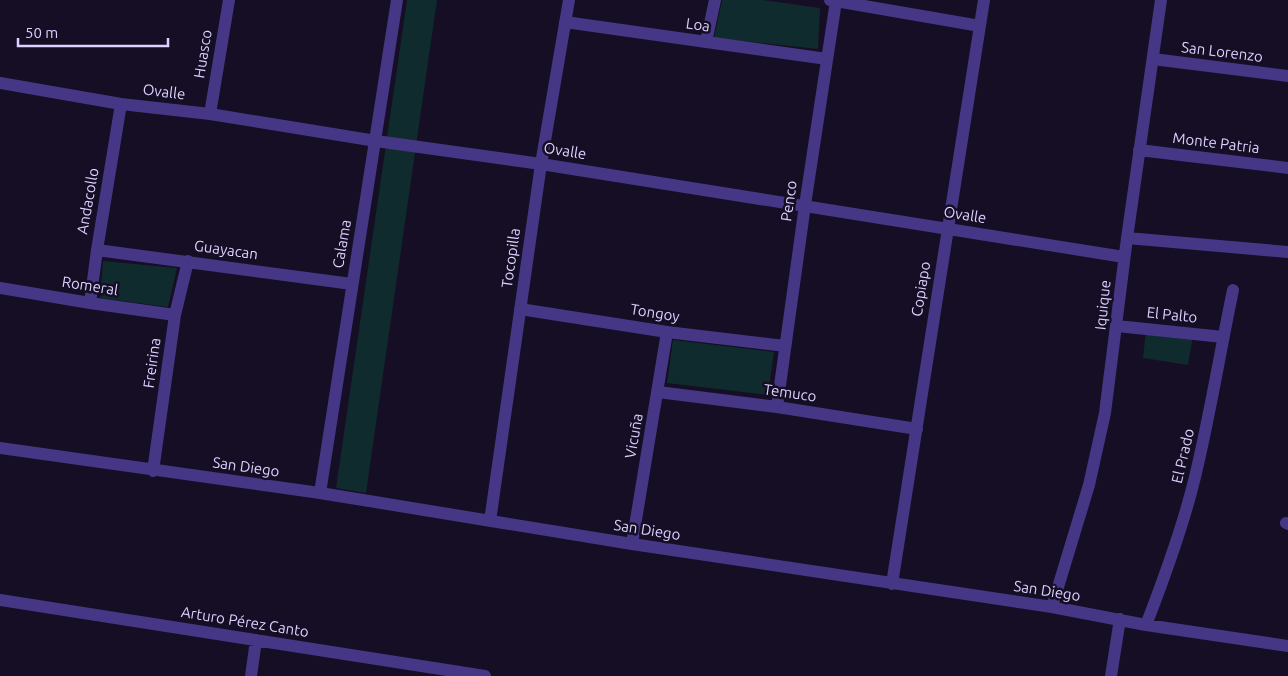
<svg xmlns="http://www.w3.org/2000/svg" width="1288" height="676" font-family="Ubuntu,sans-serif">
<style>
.green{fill:#102b2e}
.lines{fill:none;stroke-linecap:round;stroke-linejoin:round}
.minor{stroke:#453785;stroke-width:12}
.labels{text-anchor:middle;stroke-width:5;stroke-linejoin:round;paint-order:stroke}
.street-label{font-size:15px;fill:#dcd1ff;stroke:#150e24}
</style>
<rect width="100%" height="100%" fill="#150e24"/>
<path class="green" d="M407,0H437L366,493L336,488Z
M722,0H763L820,8L818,49L714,38Z
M103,261L177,268L168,307L100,298Z
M1146,330L1193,335L1188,365L1143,358Z
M673,340L774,352L768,395L667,383Z"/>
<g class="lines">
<path class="minor" d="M830,0L980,26
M565,22L827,59
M706,42L715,0
M1153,59L1288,76
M0,83L121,104L210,114L376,141L541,164L1124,257
M210,114L229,0
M1139,150L1288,168
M1127,238L1288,252
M97,250L352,284
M0,288L90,303L175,315
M90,303L97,250L121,104
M520,309L667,332L785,346
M1117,326L1223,337
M658,392L777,407L917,429
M777,407L805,205L836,1
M0,448L320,493L632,544L1052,607L1146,625L1288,646
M153,471L175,315L188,261
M320,493L397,0
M490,521L541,164L569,0
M1286,523L1288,524
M632,544L667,332
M892,584L984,0
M0,600L485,676
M1052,607L1089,485L1105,413L1127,238L1161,0
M1146,625C1165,576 1183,527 1195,477C1210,415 1220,352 1233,290
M251,676L256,640
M1111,676L1120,619"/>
</g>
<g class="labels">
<g class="street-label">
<text transform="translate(698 25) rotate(8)" y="5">Loa</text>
<text transform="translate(1222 52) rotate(7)" y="5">San Lorenzo</text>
<text transform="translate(203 54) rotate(-81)" y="5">Huasco</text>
<text transform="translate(164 92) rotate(7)" y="5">Ovalle</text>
<text transform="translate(1216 143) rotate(7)" y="5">Monte Patria</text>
<text transform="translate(565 151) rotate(9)" y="5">Ovalle</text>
<text transform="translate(88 201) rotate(-80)" y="5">Andacollo</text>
<text transform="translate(789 201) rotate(-82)" y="5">Penco</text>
<text transform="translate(965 215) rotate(9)" y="5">Ovalle</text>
<text transform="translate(342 244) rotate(-80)" y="5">Calama</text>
<text transform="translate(226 250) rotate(8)" y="5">Guayacan</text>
<text transform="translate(511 258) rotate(-82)" y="5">Tocopilla</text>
<text transform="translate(90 286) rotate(9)" y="5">Romeral</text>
<text transform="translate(921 289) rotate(-81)" y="5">Copiapo</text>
<text transform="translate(1103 305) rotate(-84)" y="5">Iquique</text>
<text transform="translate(655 313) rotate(9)" y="5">Tongoy</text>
<text transform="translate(1172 315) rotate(6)" y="5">El Palto</text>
<text transform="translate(152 363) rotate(-82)" y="5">Freirina</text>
<text transform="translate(790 393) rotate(8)" y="5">Temuco</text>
<text transform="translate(634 436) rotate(-80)" y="5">Vicuña</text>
<text transform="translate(1183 456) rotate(-77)" y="5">El Prado</text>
<text transform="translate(246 467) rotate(8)" y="5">San Diego</text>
<text transform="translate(647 530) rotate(9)" y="5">San Diego</text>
<text transform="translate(1047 591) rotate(9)" y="5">San Diego</text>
<text transform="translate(245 622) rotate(9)" y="5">Arturo Pérez Canto</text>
</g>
</g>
<path d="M18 38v8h150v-8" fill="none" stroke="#dcd1ff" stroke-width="2.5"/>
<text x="25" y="38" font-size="15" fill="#dcd1ff" stroke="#150e24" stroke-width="4" paint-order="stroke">50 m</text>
</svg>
